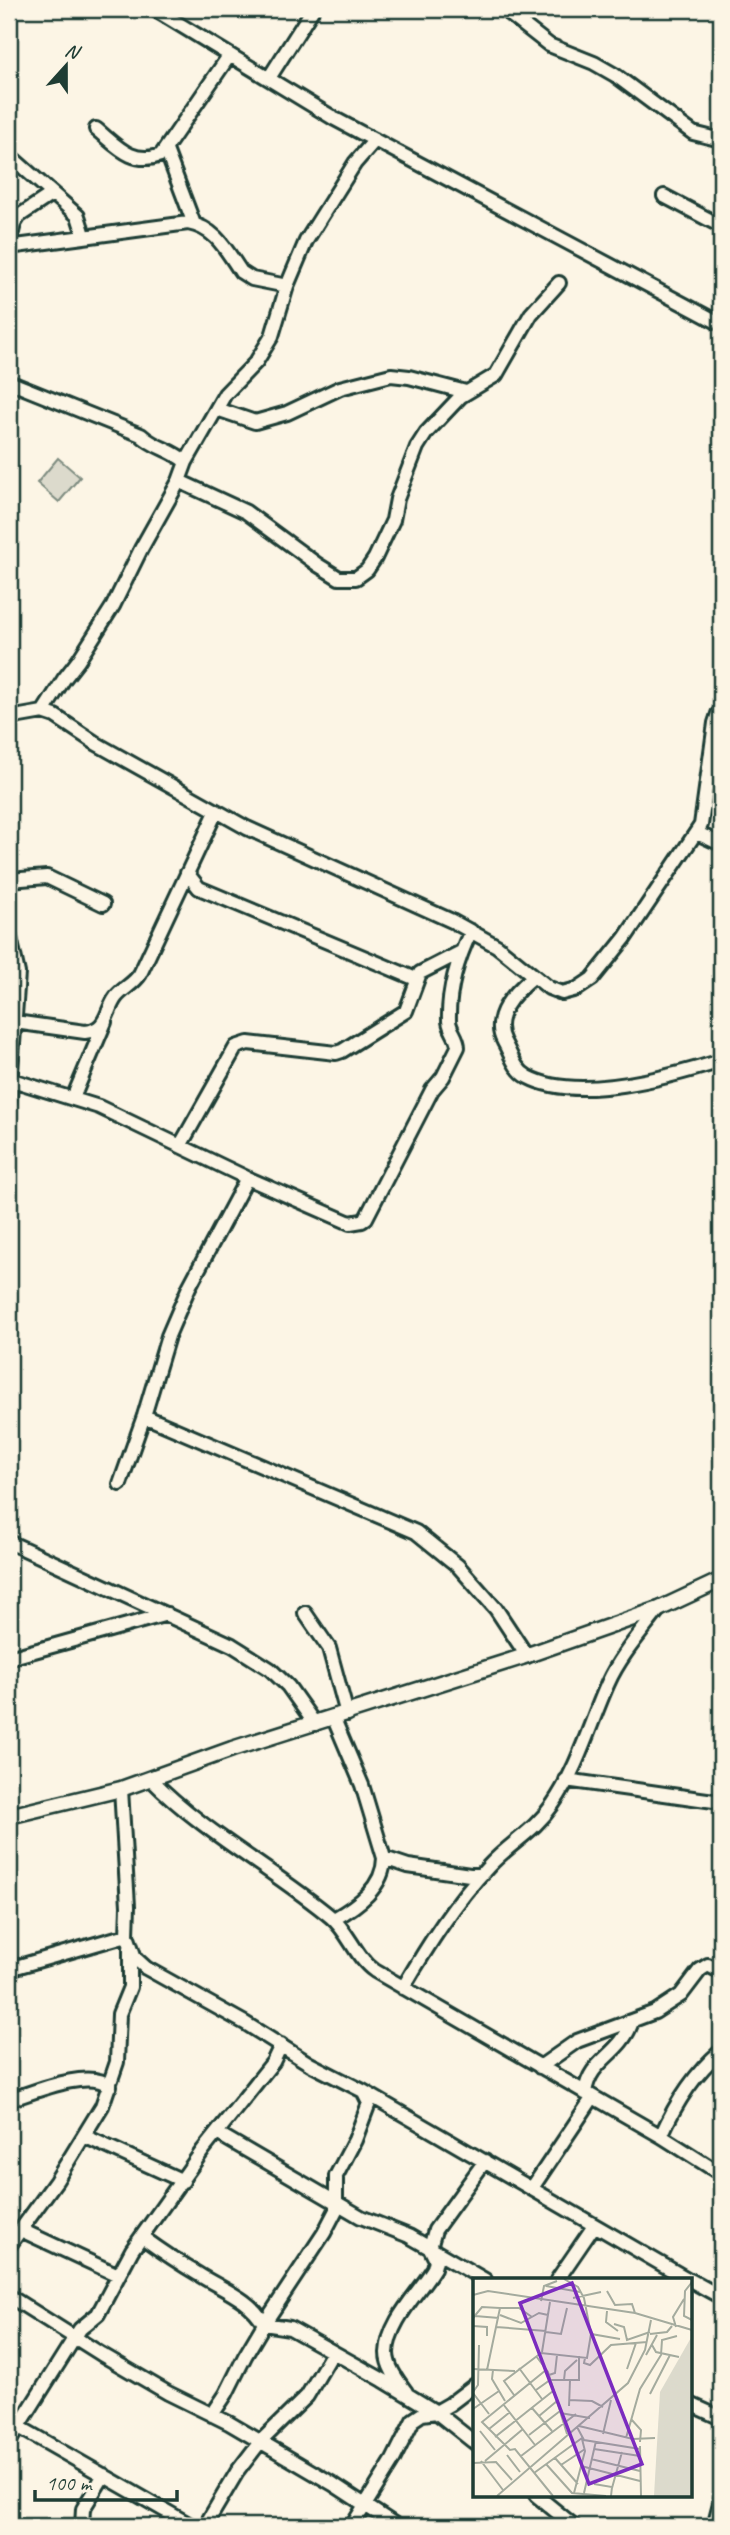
<svg xmlns="http://www.w3.org/2000/svg" width="730" height="2535" font-family="Caveat,sans-serif">
<style>
.green{fill:#dcdacc;stroke:#7e8c80;stroke-width:2}
.lines{fill:none;stroke-linecap:round;stroke-linejoin:round}
.minor-casing{stroke:#1f3d34;stroke-width:18}
.tertiary-casing{stroke:#1f3d34;stroke-width:19}
.minor{stroke:#fcf5e5;stroke-width:12}
.tertiary{stroke:#fcf5e5;stroke-width:14}
.inset-road{fill:none;stroke:#a4ab9e;stroke-width:2}
.view{fill:#7b2cbf;fill-opacity:0.15;stroke:#7b2cbf;stroke-width:3.5}
.inset-edge{fill:none;stroke:#1f3d34;stroke-width:3.5}
</style>
<rect width="100%" height="100%" fill="#fcf5e5"/>
<filter id="ink" filterUnits="userSpaceOnUse"><feTurbulence type="fractalNoise" baseFrequency=".0143" numOctaves="2"/><feDisplacementMap in="SourceGraphic" scale="14" xChannelSelector="R" yChannelSelector="G"/><feConvolveMatrix kernelMatrix="1 2 1 2 8 2 1 2 1" color-interpolation-filters="sRGB"/></filter>
<g filter="url(#ink)">
<path class="green" d="M58,458L80,477L59,502L37,483Z"/>
<g class="lines">
<defs>
<path id="minor" d="M154,9L335,119L721,324
M503,9L549,45L594,63L615,75L693,133L721,140
M269,78L313,9
M96,129C117,146 132,166 161,155L229,56
M166,150L194,224
M9,155L78,216L84,235
M664,196L721,226
M9,244L14,224L19,216L52,194
M9,247L188,223C216,228 226,250 241,272L252,279L287,286
M9,382L141,435C156,449 169,448 186,462
M217,409L255,422L287,413L340,388L391,375L409,377L466,392
M179,481L246,512L318,565L339,578H356L367,570L375,558L393,520L397,499L417,447L426,433L461,396L496,375L531,314L559,283
M43,712L64,679L78,661L113,606L141,549L179,481L186,462L225,394L256,362L272,336L287,286L306,241L355,163L375,140
M9,718L43,712L55,716L97,744L247,828L452,921L497,946L549,988L562,993L577,989L592,979L625,938L701,825L715,723L718,714L721,712
M697,833L721,844
M187,873L199,888L416,979
M9,880L47,877L103,904
M9,933L18,973L9,1101
M534,976C515,992 490,1016 504,1042C511,1054 514,1069 528,1077C577,1103 670,1077 721,1061
M15,1022L85,1032C108,1030 105,1012 116,997C123,988 134,984 140,974L216,812
M9,1079L99,1107L247,1178L350,1223L362,1221L366,1218L432,1090L443,1077L458,1047C458,1037 450,1031 449,1021C448,989 457,960 471,931
M73,1098L105,1022
M180,1146L236,1047L248,1043L336,1053L342,1051L406,1011L420,973L461,952
M144,1416L416,1532L458,1566L496,1609L527,1656
M120,1484L144,1416L168,1336L189,1287L247,1178
M9,1542L232,1645L270,1669L288,1686L315,1724
M305,1613L329,1648L347,1714
M9,1658L167,1614
M151,1779C204,1833 273,1869 331,1917C349,1932 355,1957 375,1971L661,2136L721,2174
M566,1780L721,1802
M121,1789L128,1906L127,1935L135,1958L146,1968L245,2023L310,2064L363,2091L689,2280
M384,1858L408,1866L470,1875H481
M334,1919C357,1906 384,1887 384,1858L362,1785L334,1719
M9,1969L127,1935
M403,1988C428,1945 455,1902 489,1866C510,1843 534,1832 553,1804C578,1768 590,1723 608,1683C620,1656 641,1633 659,1609
M540,2067L577,2041L655,2012L681,1995L700,1970L708,1965L721,1972
M585,2093C589,2059 620,2056 632,2022
M9,2100C34,2092 88,2068 110,2086
M217,2133L361,2217L409,2236L485,2280
M84,2136L183,2181
M661,2136C675,2104 695,2073 721,2051
M532,2188L593,2097
M21,2230L118,2275
M142,2237C160,2250 179,2263 198,2274C221,2289 251,2299 264,2324L290,2328L383,2380L436,2412L475,2443
M9,2246L56,2181L102,2106L117,2062L119,2014L130,1987V1948
M557,2280L594,2226
M690,2280L721,2297
M9,2296L101,2354L168,2393L229,2423L333,2484L397,2526
M406,2392C398,2381 387,2367 387,2353C388,2321 419,2293 434,2268L436,2260L430,2248L435,2230L485,2161
M690,2404L721,2418
M212,2415L226,2394L245,2356L264,2324L324,2233L336,2210V2176L355,2140L369,2103L363,2091
M19,2427L192,2526
M9,2442L80,2329L98,2314L132,2250L203,2150L273,2062L281,2045
M536,2495L574,2526
M82,2526L83,2509L104,2475
M205,2526L237,2472L260,2442L307,2396L333,2352
M352,2526L393,2460L413,2420L422,2414L436,2412L450,2404L475,2385
M714,2526L721,2499"/>
<path id="tertiary" d="M9,1816L121,1789L232,1749L522,1657L659,1609L721,1580"/>
</defs>
<use href="#minor" class="minor-casing"/>
<use href="#tertiary" class="tertiary-casing"/>
<use href="#minor" class="minor"/>
<use href="#tertiary" class="tertiary"/>
</g>
</g>
<g transform="translate(473 2278)">
<rect width="219" height="219" fill="#fcf5e5"/>
<path d="M219,58V218H181L187,114Z" fill="#dcdacc"/>
<path class="inset-road" d="M91,1L105,9L111,20L118,56M219,4L212,13L211,38L219,42M73,8L107,14M134,13L142,27L159,26L162,35M0,17L15,13L162,35L219,52M100,20L128,14M68,23L71,8L84,3M134,33L133,44L145,53M27,37L48,45L66,35L75,37M2,38L26,40M0,40L9,29L27,30M141,46L151,49L154,62L177,54M0,48L14,49V58M23,49L73,53M203,49L200,39L211,21M73,54L88,56L94,30M177,56L194,54L199,48M179,67L183,74L206,79M69,74L77,24M173,77L184,57M63,78L75,94L94,156M112,80L111,85L117,87L138,67L174,64M46,90L69,121M0,91L42,93M154,91L163,65M14,92L27,30H46L59,39M20,92L19,101L32,123M73,92L9,144L37,172L42,171L80,218M76,97L82,95L84,77M91,102L92,93L104,82M63,112L77,102H106V78M0,114L5,107L6,67M0,115L16,136M177,116L197,77M41,117L31,103L68,75L114,80L118,56L147,61M96,122L119,123L130,129M30,126L62,167M96,128L97,102M59,130L79,153M0,131L26,113M87,135L117,140M66,138L84,123M158,141L168,152L167,164M106,148L160,161L182,160M104,149L111,162L167,171M16,151L37,134M7,153L22,172M130,156L138,122M56,157L87,133M22,159L80,113M153,160L167,111L188,77L189,62L204,58M167,168L168,218M121,171L167,178M34,177L47,194M48,178L103,136M82,180L105,206M118,181L167,193M8,183L30,212M12,183L50,151M0,185L23,184L39,202M73,186L99,215L133,218M88,187L112,171M108,188L167,203M61,195L109,160M121,206L139,209L138,218M139,210L149,174M101,215L112,173L109,161M111,215L123,163M24,218L155,105L172,72L178,42"/>
<path class="view" d="M99,5L169,186L116,206L47,25Z"/>
<rect width="219" height="219" class="inset-edge"/>
</g>
<rect width="730" height="2535" fill="none" stroke="#fcf5e5" stroke-width="35"/>
<rect x="18" y="18" width="695" height="2500" fill="none" stroke="#1f3d34" stroke-width="2.5" filter="url(#ink)"/>
<g transform="translate(66 66) rotate(21)" stroke="#fcf5e5" stroke-width="5" paint-order="stroke">
<path d="M0-5L12 26L0 18L-12 26Z" fill="#1f3d34"/>
<text y="-10" font-size="19" font-weight="bold" text-anchor="middle" fill="#1f3d34">N</text>
</g>
<path d="M35 2490v10h142v-10" fill="none" stroke="#1f3d34" stroke-width="3.5"/>
<text x="46" y="2490" font-size="21" fill="#1f3d34" stroke="#fcf5e5" stroke-width="5" paint-order="stroke">100 m</text>
</svg>
